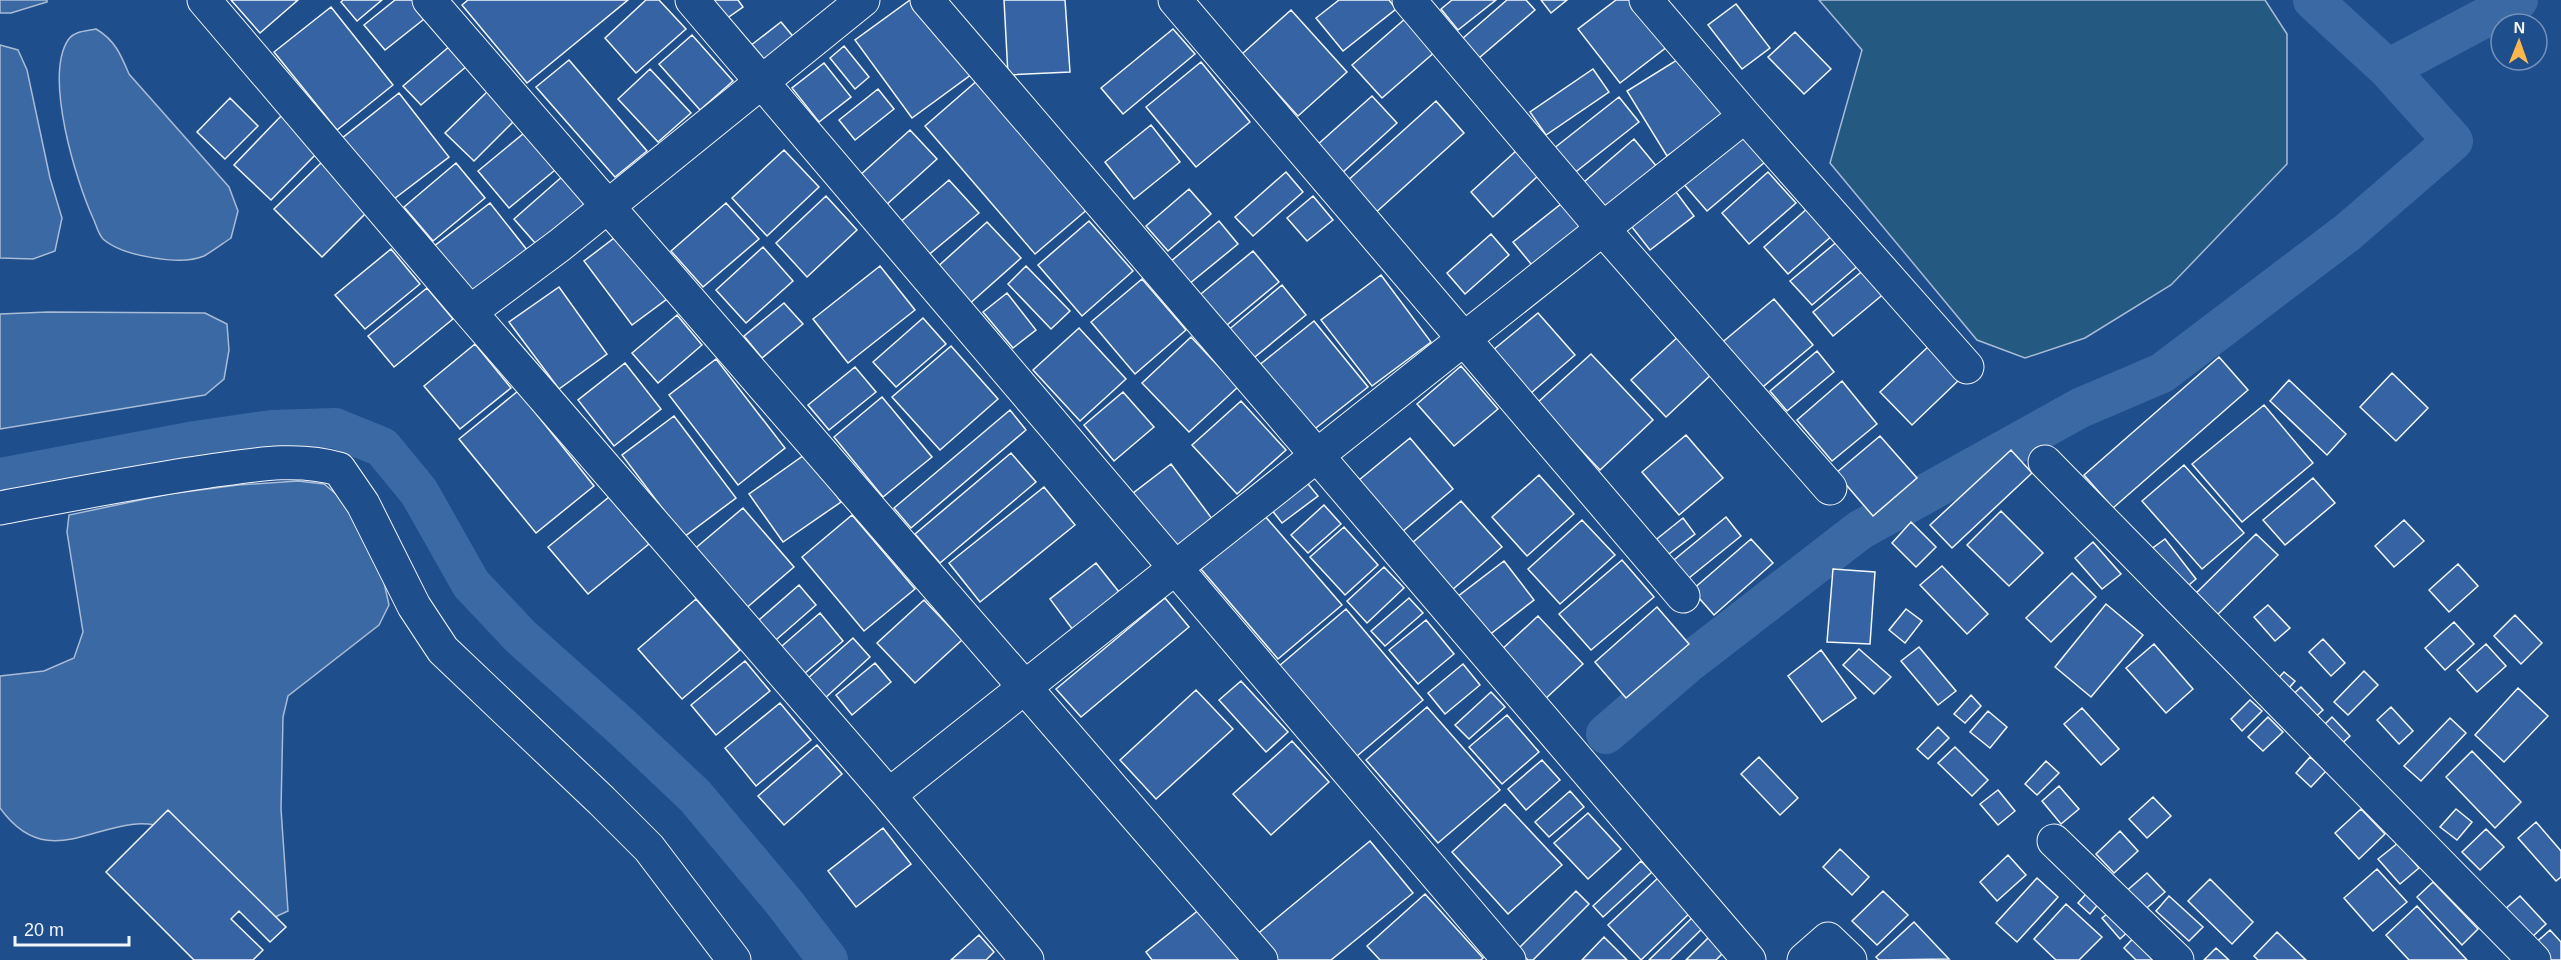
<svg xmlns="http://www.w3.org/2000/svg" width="2561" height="960" font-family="Arial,sans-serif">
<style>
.green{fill:#245a82;stroke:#a8bbd7;stroke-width:1.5}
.water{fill:#3b69a3;stroke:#a8bbd7;stroke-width:1.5}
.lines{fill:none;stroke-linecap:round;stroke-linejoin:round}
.canal{stroke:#3b69a3;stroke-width:40}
.building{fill:#3563a3;stroke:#f2f6ff;stroke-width:1.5}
.minor-casing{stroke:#f2f6ff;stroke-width:35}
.minor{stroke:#1f4e8c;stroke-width:33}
</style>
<rect width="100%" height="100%" fill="#1f4e8c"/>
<path class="green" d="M1819,0H2265L2287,34V164L2171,285L2085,338L2025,358L1977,340L1830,163L1862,50Z"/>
<path class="water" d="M0,0H47V2L11,13H0Z
M96,29C115,40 121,55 129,74L229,187L238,211L231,238C222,244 213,251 204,256C181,266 122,256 103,239C98,234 96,224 93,218C76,181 44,77 68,40C74,31 86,31 96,29Z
M0,45L18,50L27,70L50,178L62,218L55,251L33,259L0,258Z
M48,312L205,313L227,324L229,350L224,379L205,395L0,429V314Z
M298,481L324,484L342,499L381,569L389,605L379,625L288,696L283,717L281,809L288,911L262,923C238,899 215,875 191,851C185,844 177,832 168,829C108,804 53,882 0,808V676L44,671L74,658L83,632L67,532L69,515L169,494L238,485Z"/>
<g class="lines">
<path class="canal" d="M2388,69L2518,0
M0,478L195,441L272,430L335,428L382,447L419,492L471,584L521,637L623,728L695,796L783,901L828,960
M1606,734L1688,663L1860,530L2080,408L2162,373L2348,232L2453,141L2388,69L2313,0"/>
</g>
<path class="building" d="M231,0H298L260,33Z
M343,0H382L357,21L341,2Z
M395,0H415L428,16L385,50L364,25Z
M468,0H628L527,83L462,5Z
M646,0H659L686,29L636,73L605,38Z
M708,0H738L743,7L723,21Z
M910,0H918L972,74L912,118L855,40Z
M1004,0H1065L1070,72L1008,75Z
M1339,0H1389L1396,9L1343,51L1316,18Z
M1452,0H1496L1458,30L1441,9Z
M1507,0H1526L1535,10L1479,58L1462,39Z
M1541,0H1567L1551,13Z
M1616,0H1638L1672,43L1620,83L1578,29Z
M1736,4L1770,48L1742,69L1708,25Z
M331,7L393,85L337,130L274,52Z
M1291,10L1347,72L1298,116L1242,54Z
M1406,18L1436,51L1382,98L1352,65Z
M781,22L796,40L766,65L750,46Z
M1173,29L1195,54L1123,114L1101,88Z
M1795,32L1831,69L1804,94L1768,57Z
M692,35L733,81L700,110L659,64Z
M457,40L474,60L421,105L403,86Z
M844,46L869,77L855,89L830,58Z
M1685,55L1725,119L1667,156L1627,91Z
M569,60L647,151L615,177L536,87Z
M1201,62L1250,122L1196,167L1146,107Z
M824,63L851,97L819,122L792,88Z
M650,69L691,113L658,142L618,99Z
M1593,69L1609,92L1546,135L1530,112Z
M979,79L1089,208L1035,254L925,126Z
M491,88L520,115L474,161L445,133Z
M878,89L894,109L855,140L839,120Z
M399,93L449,157L390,202L341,139Z
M1372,96L1397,123L1341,174L1316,146Z
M1619,97L1639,122L1573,174L1553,149Z
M230,98L258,126L225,159L197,132Z
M1436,101L1464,133L1373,215L1345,183Z
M282,115L319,151L271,200L234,165Z
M1151,125L1180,162L1134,199L1105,162Z
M529,129L560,166L509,208L478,171Z
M910,130L937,159L885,206L858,177Z
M1741,132L1765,162L1707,211L1682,182Z
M1634,139L1657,167L1608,209L1584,182Z
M784,150L819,187L767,236L732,198Z
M1517,150L1539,175L1493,217L1471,192Z
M324,160L372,207L322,257L274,209Z
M456,163L485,198L433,241L404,207Z
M1286,172L1303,192L1253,236L1235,217Z
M1768,172L1796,203L1749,244L1722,213Z
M564,175L593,208L543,252L514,219Z
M949,180L979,213L926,257L898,224Z
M1673,188L1694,216L1650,250L1628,222Z
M1189,189L1211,214L1168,251L1146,226Z
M826,196L857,230L807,277L776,243Z
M1313,196L1333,220L1307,241L1287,218Z
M1566,200L1589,228L1536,270L1513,242Z
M490,203L531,255L475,300L433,247Z
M726,203L759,239L703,287L671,251Z
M1809,207L1833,235L1788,274L1764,247Z
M1089,221L1133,271L1082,316L1038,265Z
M1219,221L1238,244L1189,284L1170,262Z
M987,222L1021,258L967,306L934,270Z
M622,232L671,296L632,325L584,261Z
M1491,234L1509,255L1465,294L1447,273Z
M1839,240L1860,264L1812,305L1790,281Z
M763,247L793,281L746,323L716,290Z
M391,249L420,284L365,329L335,295Z
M1253,251L1279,282L1221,330L1196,298Z
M880,266L915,310L848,363L813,319Z
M1026,266L1070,311L1051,329L1008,284Z
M1866,268L1886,292L1833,336L1813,312Z
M1381,275L1431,342L1372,386L1321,320Z
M1142,279L1186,330L1135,374L1091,322Z
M1282,285L1306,315L1250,361L1226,332Z
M559,287L607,354L559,389L509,322Z
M427,288L453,319L394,367L368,336Z
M1007,293L1036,330L1013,348L983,312Z
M1774,299L1813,345L1758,391L1719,345Z
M784,303L803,324L762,358L744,336Z
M1538,313L1575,355L1531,393L1493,350Z
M677,315L702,345L658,383L632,353Z
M923,318L946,344L896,387L873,362Z
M1314,321L1368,387L1312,431L1258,366Z
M1079,328L1126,379L1080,421L1033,370Z
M1680,335L1714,372L1666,417L1631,380Z
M1191,337L1238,387L1189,432L1142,383Z
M475,344L511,388L460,429L424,386Z
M1930,345L1961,378L1912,425L1880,392Z
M951,346L998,399L940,450L892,397Z
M1817,351L1834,372L1787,411L1770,391Z
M1591,354L1653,420L1600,470L1537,403Z
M2219,357L2248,390L2113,508L2084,475Z
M716,359L785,448L738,485L669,395Z
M625,363L661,409L614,446L578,400Z
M1461,366L1498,409L1454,446L1417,404Z
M855,367L876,392L829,430L808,405Z
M2392,373L2428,408L2396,441L2360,407Z
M2289,380L2346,434L2327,455L2270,401Z
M1842,381L1877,424L1832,461L1797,420Z
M518,391L594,486L536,533L459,439Z
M1123,392L1154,427L1114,461L1084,425Z
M882,397L932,457L883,497L834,437Z
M1241,401L1286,450L1237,494L1192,445Z
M2264,405L2313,463L2242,522L2192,464Z
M1010,410L1026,430L911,528L894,508Z
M674,416L736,498L684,537L622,455Z
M1686,435L1723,478L1679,515L1642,472Z
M1880,436L1917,478L1873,516L1836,473Z
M1410,438L1453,489L1402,532L1359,480Z
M2011,450L2032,473L1952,548L1930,525Z
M807,453L841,502L783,542L749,494Z
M1011,453L1036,482L940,563L915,534Z
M1171,464L1213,520L1170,553L1128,497Z
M2184,465L2244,533L2202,569L2142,501Z
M1299,473L1318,496L1282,523L1264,500Z
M1539,475L1574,514L1527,556L1492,517Z
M2313,478L2335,503L2285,545L2263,520Z
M1044,487L1075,525L980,602L949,563Z
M609,497L649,544L588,594L548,547Z
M1461,501L1502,547L1452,590L1412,543Z
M1324,505L1341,524L1308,553L1291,535Z
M743,508L794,567L744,610L692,551Z
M2001,511L2043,553L2009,586L1967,545Z
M852,515L915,589L864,631L802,557Z
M1264,515L1342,605L1278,659L1201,569Z
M1726,517L1741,536L1684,582L1669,564Z
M1683,518L1695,534L1665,557L1653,542Z
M1582,520L1615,555L1560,604L1528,569Z
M2404,520L2424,541L2394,567L2375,546Z
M1911,522L1936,547L1916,567L1892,543Z
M1344,527L1378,565L1345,595L1310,557Z
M2256,534L2278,555L2208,624L2187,602Z
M1751,539L1773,563L1714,615L1692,590Z
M2165,539L2196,579L2183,590L2150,550Z
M2093,542L2121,574L2102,589L2075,558Z
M1622,560L1654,597L1591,650L1559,614Z
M1504,561L1534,600L1488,636L1457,597Z
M1096,563L1123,597L1076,634L1050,599Z
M2458,564L2478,586L2449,612L2429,590Z
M1942,566L1988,614L1967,634L1920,585Z
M1384,567L1404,588L1367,623L1347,601Z
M1833,569L1875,572L1870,644L1827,642Z
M2072,573L2096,597L2051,642L2026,618Z
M799,585L816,605L769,646L752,626Z
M1165,598L1189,627L1081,717L1056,689Z
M1409,598L1423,613L1385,646L1371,631Z
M696,599L740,650L682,699L638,649Z
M924,600L962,640L915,683L877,643Z
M2106,604L2143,635L2091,697L2055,667Z
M2268,605L2290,628L2275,641L2254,617Z
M1657,607L1689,644L1626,698L1595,662Z
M1346,609L1423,700L1357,756L1279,666Z
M1906,609L1922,621L1905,643L1889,630Z
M820,613L843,641L798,679L775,652Z
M2515,615L2542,643L2521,664L2494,636Z
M1538,616L1583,664L1544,700L1499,652Z
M1426,620L1454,654L1418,684L1389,650Z
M2454,622L2474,644L2445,670L2425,648Z
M853,638L870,657L824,699L807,679Z
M2323,639L2345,663L2331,676L2309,652Z
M2154,644L2193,689L2166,713L2126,668Z
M2486,644L2506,666L2477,692L2457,670Z
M1919,647L1956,691L1938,705L1901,661Z
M1859,649L1891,677L1874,694L1843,665Z
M1821,650L1856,698L1822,722L1788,676Z
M745,661L770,691L716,735L691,705Z
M875,663L891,682L852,715L836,695Z
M1463,664L1480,685L1445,714L1428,693Z
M2364,671L2378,685L2348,715L2334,702Z
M2284,672L2295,681L2283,695L2272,685Z
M1241,681L1288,732L1266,752L1219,700Z
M2301,687L2323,710L2309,723L2287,700Z
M2518,688L2548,716L2504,762L2475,735Z
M1196,690L1233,729L1156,799L1120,760Z
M1491,692L1505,707L1469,739L1455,725Z
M1971,695L1981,706L1965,723L1954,714Z
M2250,700L2262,711L2242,731L2231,719Z
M780,703L811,740L756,786L725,748Z
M1427,707L1500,790L1438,843L1366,760Z
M2391,707L2413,731L2399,744L2377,720Z
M2082,708L2119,749L2101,765L2064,724Z
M1988,711L2007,727L1990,748L1970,732Z
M1507,715L1539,752L1502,784L1469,747Z
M2268,717L2283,732L2263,751L2248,737Z
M2332,717L2350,736L2337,748L2319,730Z
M2450,718L2466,733L2421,781L2404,766Z
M1938,727L1949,738L1928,759L1917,749Z
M1292,741L1329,782L1271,835L1233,794Z
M817,745L842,774L784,825L758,796Z
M1955,747L1988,780L1972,796L1938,763Z
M2472,751L2521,802L2495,828L2446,777Z
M1759,757L1798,798L1780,815L1741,774Z
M2310,757L2326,771L2311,787L2296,773Z
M1542,760L1560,780L1526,810L1508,789Z
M2046,761L2059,773L2037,795L2025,784Z
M2059,786L2079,809L2061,824L2042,801Z
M1998,790L2015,811L1998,825L1980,804Z
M1570,791L1584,807L1549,837L1535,822Z
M2153,797L2171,816L2147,838L2129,819Z
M1505,804L1562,865L1508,914L1452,852Z
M2361,809L2385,834L2359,859L2335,833Z
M2456,809L2472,822L2457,840L2440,827Z
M168,810L286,927L270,942L239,911L231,919L263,950L253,960H194L106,872Z
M1588,813L1621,849L1588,879L1554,843Z
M2536,822L2561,851V877L2556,881L2518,838Z
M883,828L911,864L856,907L828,871Z
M2486,829L2504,847L2480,870L2462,852Z
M2120,831L2138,851L2114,873L2096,854Z
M1370,841L1413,893L1331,960H1275L1255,936Z
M2398,843L2419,868L2400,884L2378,859Z
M1840,849L1869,877L1852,895L1823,867Z
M2008,855L2026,875L1997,901L1980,882Z
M1641,861L1652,872L1603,917L1593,906Z
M2377,869L2407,902L2373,931L2344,898Z
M2147,873L2165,892L2141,913L2123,894Z
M1659,877L1692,911L1641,960L1608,925Z
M2037,878L2058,897L2017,942L1996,923Z
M2210,879L2253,922L2232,944L2188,901Z
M2433,882L2478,929L2462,945L2417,897Z
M2093,886L2105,896L2090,914L2078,903Z
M1576,891L1589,904L1533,960H1528L1517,950Z
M1883,891L1908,915L1877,945L1852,921Z
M1425,894L1483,958L1481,960H1380L1367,946Z
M2169,896L2203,927L2189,941L2156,911Z
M2520,896L2546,924L2530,939L2504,910Z
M2066,904L2102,937L2079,960H2056L2034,939Z
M2417,906L2467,960H2409L2386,935Z
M2115,908L2132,928L2120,939L2102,918Z
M1200,909L1241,960H1152L1146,952Z
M1697,913L1707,924L1670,960H1649Z
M1914,922L1949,959L1879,960L1876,957Z
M1716,930L1731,945L1716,960H1686Z
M2550,930L2561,942V960H2546L2532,946Z
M2140,931L2157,960H2136L2124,948Z
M2277,932L2306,960H2258L2254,956Z
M979,935L994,952L986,960H951Z
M1604,937L1627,960H1582Z
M2216,948L2229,960H2204Z"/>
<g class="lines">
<defs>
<path id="minor" d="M204,0L470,312L889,795L1027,960
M429,0L1261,960
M692,0L1509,960
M927,0L1749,960
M1175,0L1683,596
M1409,0L1603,229L1830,488
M1646,0L1745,116L1967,367
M470,312L560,245L863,0
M2045,462L2534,960
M0,508C68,495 135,482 203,472C248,466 295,456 339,469L363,504L414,606L443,650L602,801L649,848L734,960
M889,795L1745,116
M2054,841L2177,960
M1804,960L1828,939L1850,960"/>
</defs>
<use href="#minor" class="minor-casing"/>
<use href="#minor" class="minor"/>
</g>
<g transform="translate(2519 42) rotate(1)"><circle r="28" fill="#1f4e8c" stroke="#7391ba" stroke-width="1.5"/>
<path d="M0-4.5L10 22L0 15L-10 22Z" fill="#ffb74d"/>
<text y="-9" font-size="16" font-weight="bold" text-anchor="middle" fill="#f2f6ff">N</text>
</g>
<path d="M15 936v9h114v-9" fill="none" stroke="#f2f6ff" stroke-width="3"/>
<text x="24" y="936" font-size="18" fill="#f2f6ff" stroke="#1f4e8c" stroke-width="4.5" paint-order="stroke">20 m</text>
</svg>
